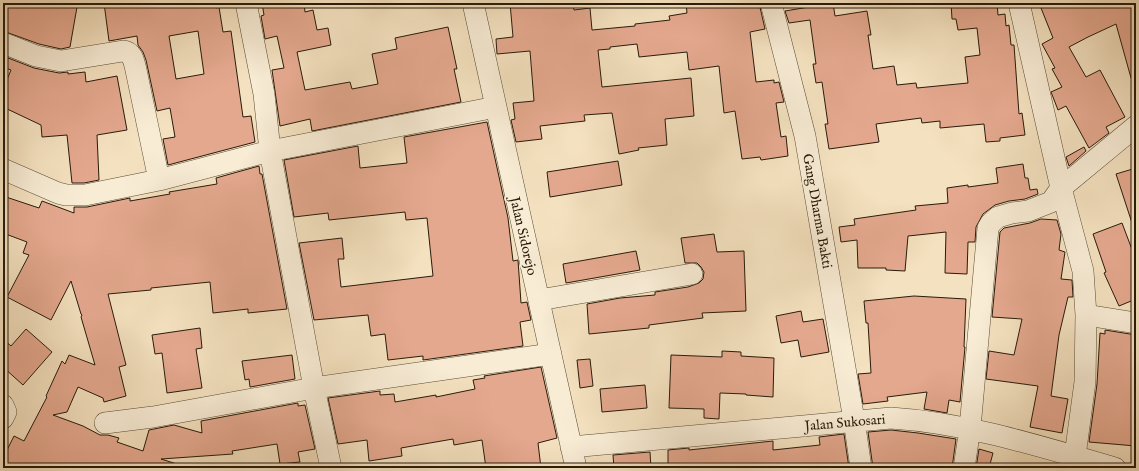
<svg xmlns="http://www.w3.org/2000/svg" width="1139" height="471" font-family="'IM FELL English',serif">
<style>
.building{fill:#e4a88e;stroke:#281b0a;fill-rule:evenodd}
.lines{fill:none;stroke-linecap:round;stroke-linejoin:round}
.minor-casing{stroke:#5b4c37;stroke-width:22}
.minor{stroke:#f8ecd5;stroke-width:21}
.labels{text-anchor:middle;stroke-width:3.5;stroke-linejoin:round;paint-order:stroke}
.street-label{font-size:14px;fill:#281b0a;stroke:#f8ecd5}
</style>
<rect width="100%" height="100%" fill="#f4e1bf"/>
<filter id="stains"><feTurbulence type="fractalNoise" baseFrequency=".005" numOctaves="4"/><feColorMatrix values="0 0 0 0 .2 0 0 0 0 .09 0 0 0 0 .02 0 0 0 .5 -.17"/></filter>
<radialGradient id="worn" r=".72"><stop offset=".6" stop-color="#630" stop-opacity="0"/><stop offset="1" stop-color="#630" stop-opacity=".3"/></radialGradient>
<path class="building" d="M3,3H58L77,7L70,47L61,49L39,44L3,31Z
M104,3H216V8L219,7L223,32L231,31L243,117L251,116L255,142L168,165L163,139L175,137L170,108L157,111L146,60L143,52L138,45L137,36L109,41ZM198,31L204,74L176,79L169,36Z
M262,3H304L305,12L313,10L317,30L328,28L331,45L297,52L305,90L350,82L352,89L378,84L372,54L397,49L395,38L448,27L457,69H454L461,102L312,131L310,119L280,126L272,70L284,68L277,36L265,39L261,16L264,15Z
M510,3H573L574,10L590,8L592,30L635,26V24L670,20L669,16L687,13L686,3H759L765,29L750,32L756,82L774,80V83L779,82L784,102L776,103L781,137L786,136L788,156L761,160L760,157L742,159L735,111L724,113L719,66L689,70L687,52L639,57L637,44L610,47V49L598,50L602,87L691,78L694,116L665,119L667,145L638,148L639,150L619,154L612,113L584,115L585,121L540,126L542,139L516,142L511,120L515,119L513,103L534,101L530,51L497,54L496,39L513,37Z
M809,3H833L835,16L867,11L871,35H868L873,69L894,66L897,85L916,83L917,88L968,83L965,57L980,55L977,28L958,30L956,19H952L951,3H997L998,15L1005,14L1006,26L1009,25L1011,45H1014L1019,114L1022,113L1025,135L1000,138V141L986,142L984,124L940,128V121L922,123L921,118L876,124L879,142L829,149L825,124H828L822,82L816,83L813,64H816L810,20L789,23L785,11L809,7Z
M1039,3H1136V78H1131L1116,24L1088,37L1069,47L1086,77L1100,70L1125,117L1106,127L1109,133L1089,148L1066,106L1058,110L1053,97L1051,92L1062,87L1052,69L1055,68L1042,44L1053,38Z
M3,56L34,68L59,73L68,72V74L85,72L86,82L117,76L127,130L97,135L99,180L84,183H72L67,135L42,137L41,125L3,107V89L11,70L3,67Z
M487,122L508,218L513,261L518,260L521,303L527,302L531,320L520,322L523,346L423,360V356L388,360L385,334L371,336L368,315L314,320L299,243L342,238L344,259H338L341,287L433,276L427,218L406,220L405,212L329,220L328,213L294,217L284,160L358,146L360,168L407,163L404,137Z
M1084,147L1086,151L1069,166L1066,157Z
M618,161L622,185L550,197L547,172Z
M1023,164L1025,178H1028L1030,190L1037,189L1038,194L1025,199L1009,201L995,205L983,214L976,227L975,242H968L967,274L945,273L946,232L908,236L905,271L886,270V268H858L857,240L841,242L839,227L855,225L854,219L916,210L915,206L948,203L947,188L968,185V187L998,183L996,168Z
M259,166L260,174H262L287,309L248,313V309L213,313L210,282L151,288V290L108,294L126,365L119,367L126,396L104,402L103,398L78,387L67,412L53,415L83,426L100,435H108L119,438L117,442L143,451L149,430L174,425L202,433L201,421L298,403V406L305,405L315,449L298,452L300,462L280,464L277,444L232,451L233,454L161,459L180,465V468H3V458L14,436L24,441L47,397L46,396L62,361L65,364L69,355L95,365L81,317L82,315L81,314L71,281L51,320L7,297L29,255L23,253L27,242L3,233V196L39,208L42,201L74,213V207H87L130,198V201L170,194L169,192L217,184L216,178Z
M1136,168V226H1133L1116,174Z
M1041,219L1057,220L1061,234L1059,250L1065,252L1061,279L1072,280L1073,297H1068L1059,335L1051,396L1068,399L1062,433L1030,427L1038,386L986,379L989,351L1014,355L1022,319L992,317L1000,232L1004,228L1030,223Z
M1122,223L1136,260V299L1119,306L1104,273L1106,272L1093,234Z
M714,234L717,252L744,251L746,311L702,313L703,318L649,325V328L589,334L587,304L620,298L655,295V292L688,287L699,283L703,279L704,272L701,267L697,263H685L681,238Z
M636,251L640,270L566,283L563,264Z
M914,296L966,299L964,347H965L960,402L949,400L947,413L924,409L927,392L887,397L888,401L863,404L858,374L871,373L868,323H866L864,301Z
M801,311L803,322L823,319L829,352L801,357L798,340L781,343L776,316Z
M200,328L202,348L196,349L202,388L167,393L162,353L155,354L152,335Z
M26,329L52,352L23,385L3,367V339L11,346Z
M1105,330L1136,335V366L1132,405L1136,406V446L1089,442L1097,384L1100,333L1105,334Z
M722,351L741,352V356L774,358L773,397L746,395V394L720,393L719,419L704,418V409L669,408L671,355L722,357Z
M292,355L295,379L250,387L249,379L245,380L242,361Z
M590,359L593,386L580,388L577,360Z
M541,367L557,438L538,443L541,468H486L482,440L454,445L453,439L401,448L402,456L369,461L367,440L338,444L328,398L380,391V395L394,394L395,402L436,395V397L475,389L473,380L485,378L484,376Z
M645,385L647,408L602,412L600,389Z
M891,430L918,433L956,439L952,468H873L868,432Z
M844,434L849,468H668V450L689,448V450L773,441V450L820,445L819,437Z
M979,449L993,453L989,468H976Z
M650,452L651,468H614L613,455Z"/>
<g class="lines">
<defs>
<path id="minor" d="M246,3L264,94L270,151L314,388L331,468
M473,3L576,468
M771,3L805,136L854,420L861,468
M1019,3L1061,188L1083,271L1086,315L1085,382L1075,456
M3,43L36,56L61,61L123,51C133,52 134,62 136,70L159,180
M3,169L58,193L66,195H85L159,180L270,151L496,107
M539,300L692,274
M1086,315L1136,323
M3,405L6,412L3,418
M105,423L153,417L314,388L551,354
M571,447L891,418C968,423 1042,447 1115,468
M964,468L970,428L988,228L991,223L998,217L1012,213L1028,211L1051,202L1061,188L1136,126"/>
</defs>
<use href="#minor" class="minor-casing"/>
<use href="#minor" class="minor"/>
</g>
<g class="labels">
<g class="street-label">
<text transform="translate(818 211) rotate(80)" y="5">Gang Dharma Bakti</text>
<text transform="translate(524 236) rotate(77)" y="5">Jalan Sidorejo</text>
<text transform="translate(845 422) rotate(-5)" y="5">Jalan Sukosari</text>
</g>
</g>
<rect width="1139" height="471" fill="none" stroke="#f4e1bf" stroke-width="16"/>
<rect x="4" y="4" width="1131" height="463" fill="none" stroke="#281b0a" stroke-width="2"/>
<rect x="8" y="8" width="1123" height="455" fill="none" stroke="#281b0a"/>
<rect width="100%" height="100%" filter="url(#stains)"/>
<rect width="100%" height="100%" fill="url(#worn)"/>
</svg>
